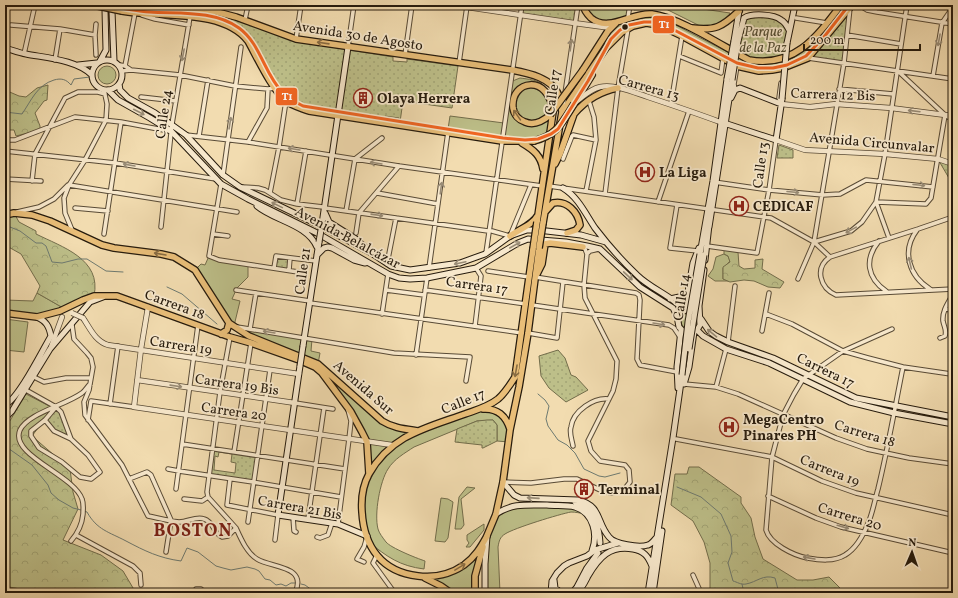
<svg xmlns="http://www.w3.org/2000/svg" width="958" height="598" font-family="Vollkorn,serif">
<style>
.green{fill:#bdbf89;stroke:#726d4b}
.forest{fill:url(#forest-crowns);stroke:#726d4b}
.park{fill:url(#park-dots);stroke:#726d4b;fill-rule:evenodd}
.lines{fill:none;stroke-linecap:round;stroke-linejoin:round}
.stream{stroke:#6d7a71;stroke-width:1}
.minor-casing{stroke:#594b36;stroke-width:5.5}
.tertiary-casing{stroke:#594b36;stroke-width:6}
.secondary-casing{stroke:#261b0d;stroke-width:7}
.primary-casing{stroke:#261b0d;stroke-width:8}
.minor{stroke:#f7e8cc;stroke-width:3.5}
.tertiary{stroke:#f7e8cc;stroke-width:4.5}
.secondary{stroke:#f7e8cc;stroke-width:5}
.primary{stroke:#e9be78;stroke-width:5.5}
.tertiary-bridge-casing{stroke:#594b36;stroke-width:6;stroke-linecap:butt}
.secondary-bridge-casing{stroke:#261b0d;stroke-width:7;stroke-linecap:butt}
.primary-bridge-casing{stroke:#261b0d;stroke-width:8;stroke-linecap:butt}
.tertiary-bridge{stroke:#f7e8cc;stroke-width:4.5}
.secondary-bridge{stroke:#f7e8cc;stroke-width:5}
.primary-bridge{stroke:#e9be78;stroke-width:5.5}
.bus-1-casing{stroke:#f7e8cc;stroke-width:6}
.bus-1{stroke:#f26522;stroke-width:3}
.oneway{stroke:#998c76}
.oneway2{stroke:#886c42}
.bus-dot{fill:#261b0d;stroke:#f7e8cc;stroke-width:1.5}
.labels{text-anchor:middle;stroke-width:3.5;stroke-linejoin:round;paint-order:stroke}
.park-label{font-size:14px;font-style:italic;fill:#534c32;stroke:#f7e8cc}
.street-label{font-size:14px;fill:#261b0d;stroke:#f7e8cc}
.poi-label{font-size:14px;font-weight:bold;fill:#261b0d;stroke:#f7e8cc;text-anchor:start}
.district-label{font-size:18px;font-weight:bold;letter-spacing:1px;fill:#7a1f14;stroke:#f7e8cc}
.line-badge{stroke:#f7e8cc;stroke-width:1.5}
.badge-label{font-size:11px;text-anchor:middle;font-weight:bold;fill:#fff}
</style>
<defs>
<pattern id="forest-crowns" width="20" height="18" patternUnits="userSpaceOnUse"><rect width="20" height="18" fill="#bdbf89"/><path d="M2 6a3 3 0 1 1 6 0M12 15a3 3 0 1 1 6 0" fill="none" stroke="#a2a475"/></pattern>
<pattern id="park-dots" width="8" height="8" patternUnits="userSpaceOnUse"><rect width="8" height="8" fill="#bdbf89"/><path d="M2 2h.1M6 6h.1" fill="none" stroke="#a2a475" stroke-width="1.8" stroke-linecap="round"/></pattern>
</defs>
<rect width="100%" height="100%" fill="#f2dcb0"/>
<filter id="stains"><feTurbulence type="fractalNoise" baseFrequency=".005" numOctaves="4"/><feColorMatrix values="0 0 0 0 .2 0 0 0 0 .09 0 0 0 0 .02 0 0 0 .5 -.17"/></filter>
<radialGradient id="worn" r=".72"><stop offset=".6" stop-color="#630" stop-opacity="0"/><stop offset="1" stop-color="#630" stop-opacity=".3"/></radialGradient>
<path class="green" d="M105,5H122L145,10L137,11Z
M583,5H630L628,17L616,22L596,21Z
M635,5H659V9L634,10Z
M666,5H676L730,13L728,18L718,26H700L666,9Z
M651,16L668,21L737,57C758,67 784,67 804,51C814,43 822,32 831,22L834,24C825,34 817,46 807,55C804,57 800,59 797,60C776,69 758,70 737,63L659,22H639L606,48L602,45C616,24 626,18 651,16Z
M98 75a9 9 0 1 1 18 0a9 9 0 1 1-18 0Z
M520,78C527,79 540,80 544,86C554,99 549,120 549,136L534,141L448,129L450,116L504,123L510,82Z
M724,254L728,256L730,261L723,268V279L729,281H715L708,276L713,269L716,257Z
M209,256L219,260L248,264V277L237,288L232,299L240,301L234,326L312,339L311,351L320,353L318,364L234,326L195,270L201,264L205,265Z
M37,293L65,309L44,316L5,313V300L33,301Z
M681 321a8 8 0 1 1 16 0a8 8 0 1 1-16 0Z
M5,319L28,322L24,352L5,350Z
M331,377L382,421L419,431L481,409L494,410L508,424L509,442L497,441V425L493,420L477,421L414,447C405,453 394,459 388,469C380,481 374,514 378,529C379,533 383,538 386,542C391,548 416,558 425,561L424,569C400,566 387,557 369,542L362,507L369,474L367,442L329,378Z
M467,487L475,488L461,499L464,525L461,529H455L459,497Z
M441,498L448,499L453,502L448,538L445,542L435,541Z
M510,506H570L584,514C580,513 576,512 571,512C560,514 514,528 505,534C500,537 499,541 498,547L500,593H485V551L480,557L475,593H451L428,579L445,574L474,557L496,514Z
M484,524V530L470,547H466L469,543L467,540V535Z"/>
<path class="forest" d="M48,85L47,100L44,101L35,113L40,126V130L16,136L14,130H8L5,127V90L19,96L26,97L37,88Z
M14,213L19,222L36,231V234C62,247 102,259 94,296L65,309L37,293L40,286L21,254L5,245V215Z
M724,250L738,252L739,266L744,269L755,268V260L763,259L762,269L784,282L780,288L768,287L754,281L744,280L730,282L723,279V267L730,262L728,256L724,254Z
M26,394L53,408L32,436L70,469L73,492L78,509L63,540L101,555L123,571L136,593H5V429Z
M689,467H699L741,497V503L751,518L755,537L763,559L797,580H813L829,577L845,593H710V563L704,542L693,521L671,505L675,474H687Z"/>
<path class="park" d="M522,5H578L574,23L520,15Z
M850,8L844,63L808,58Z
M196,12L217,14L227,17L294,41L393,57V61L407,62V59L458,66L452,108L403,101L400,122H398L399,118L385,116L384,120L311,108L295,103L285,96L276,85L248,36L239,29L225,20L216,18L196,16Z
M747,16L776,17L789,30L786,58L759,62L736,54L742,23Z
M779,145L793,150V158H777Z
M939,161L953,166V185Z
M276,256L290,258L289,270L274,268Z
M558,350L565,358L571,375L576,377L588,390L566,402L549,388L541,376L539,356Z
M56,407L61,412L71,439L54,431L45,420Z
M487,420H493L497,425V441L483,448H482V445L455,442L457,429L477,421Z
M213,448L257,455L253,482L209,475ZM219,452L232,454L231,462L236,463L235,473L214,470L215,456L218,457Z
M9,587L26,590L29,593H5V588Z"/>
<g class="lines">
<path class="stream" d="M5,112L22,114C31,101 37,85 54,80C61,78 66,79 71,85L74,79L90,77
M5,225L20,231L36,243H42L46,246L52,262L62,263L78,259H87L106,271L123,272
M167,287L182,294L217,324
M538,394L545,400L549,406L546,419L548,426L558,440L567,445L575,453L584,469L599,476L605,477L620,473
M5,446L32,465L48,485L51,493L59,500L73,508L81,510
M677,487L701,497L721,514L731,536L732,552L728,563L733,581C737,582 741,585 746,584C757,582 763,574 775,578L779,593
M84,511L87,512C97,530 109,532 126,541C145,551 159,558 181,561L187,548L198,552L216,566L223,568L231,570L247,567L255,569L259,571L265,579L270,580L276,585L281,584L286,586L291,583H295
M301,584L305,585L316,593
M742,584L744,593"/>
<defs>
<path id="minor" d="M827,5L839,7
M859,5L867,10L877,12L953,24
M142,15L155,19L189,25
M628,17L630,5
M796,18L827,23
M245,20L248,5
M96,24L95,35L96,55
M11,25L60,29L95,35
M847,35L901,44
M296,39L301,5
M348,47L354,5
M24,54L35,5
M405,55L412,5
M679,56L721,73L723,58
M808,58L953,79
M55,60L60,29
M459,63L467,6
M120,65L125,66L131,70
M125,66L135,13
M122,71L131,70L180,75L235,86L268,89L275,88
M900,73L945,115L953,120
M933,76L942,23L953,7
M839,89L893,94
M735,90L734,84L737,66
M141,97L176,101
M781,103L779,98L781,83
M671,104L682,36
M563,107L578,5
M186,135L248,142L399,166L542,186
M199,136L208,80
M5,140H15L75,117L121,122L169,131
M248,142L267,108L268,89
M5,151L115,163L216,179
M563,159L572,136L573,135L596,140
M223,175L241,47
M5,179L41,181
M32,181L35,154L65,98L78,92H98L105,94
M714,182L769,190L823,195L840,194L866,180L933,187
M221,184L209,256L219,260L298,272
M69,185L237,212
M549,186L771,218L814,242L830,257
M243,187L258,188L265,190L281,200L297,204L323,207L325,206
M586,191L596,140L594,117L589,101
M270,193L279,147L286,101
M377,193L438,204
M605,194L618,88L628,29
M658,202L689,111
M876,202L926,204L931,198L945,115
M297,204L306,151
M677,205L670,248L698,251
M75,208L108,211
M325,208L488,231
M346,211L355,159L382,138
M17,212L39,207L54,199L68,185
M953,217L918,229L830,257C814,268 820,288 836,295L953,289
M953,223L951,235L953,246
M161,227L172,124L192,5
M72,230L65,213L64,198L69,185L85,160L106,120L107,104L104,90
M917,230C901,251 909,276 930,289
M492,231L510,236L531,185
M356,233L359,213L399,166
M104,234L121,122
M213,234L228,236
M889,238L876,202L885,154L907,5
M879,241C864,259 867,278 886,291
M814,242L851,231L862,222L876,202
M707,246L757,253L769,190L776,140
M486,253L522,5
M587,254L590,251L599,249
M387,264L396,218
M274,268L276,256L316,261
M429,268L448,132
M289,270L290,258
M488,271L529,277
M535,277L636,293L639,295L640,300L637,359L640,365L677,372
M798,279L814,242L844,63L850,8
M236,290L310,301
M386,290L424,295
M425,290L526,304
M310,303L522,333
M532,305L669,325L674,328L680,337
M945,309L953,310
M382,314L388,274
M766,314L792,324L843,351L868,358L903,367L951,374
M72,325L74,339L87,353L91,358L93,367L89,390L84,402L85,415L122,465L148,516C158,518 169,521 179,522C188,522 196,516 204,519C214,522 213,533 222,537L228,536L236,528C241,539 247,553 257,559C271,568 308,565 295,593
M475,326L481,276L476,268
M237,327L394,353L470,357L466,381
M250,329L256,293
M892,329L843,351L803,379L794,394L783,415L772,457L766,530C770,544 793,555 807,558C819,560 834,562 845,555C857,548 864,534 869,521C873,511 875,499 878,489C888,448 895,407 903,367
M762,331L769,293
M528,333L557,338L563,282
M230,337L220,392L207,492L208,497L236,528
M940,338L945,336C947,330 944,327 943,321C942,311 948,303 953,294
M728,342L735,286
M416,355L427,278
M32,376L44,382L66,378H91
M684,384L716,387L738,394L836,438L867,449L909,458L953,464
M716,387L726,349
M24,389L56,407L61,412L71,439
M295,403L333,409
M110,404L118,346
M45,420L54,431L71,439L88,455L100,472L91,479L80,477L62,462L39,448L31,436V431L45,420L56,407
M88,420L91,401L134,407
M676,439L772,457L822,481L856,493L953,515
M182,444L345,469
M573,446C572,440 569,433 571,427C573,411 594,397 609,399
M234,452L251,343
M168,469L179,471L253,482L341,497
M129,479L147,472L151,475L171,520
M230,479L227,505L278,515L275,540
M503,482L531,483L564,479H577L600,490L611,493L623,491L630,482L629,470L625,465L600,461L591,451L588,441L613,391L616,379L617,361L585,298L584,285L587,254L585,249L582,246
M176,489L198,325
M768,496L816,518L841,527L953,553
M184,499L202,501L208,497
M293,517L294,531L296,532
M308,519L324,408
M248,522L270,370
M338,524L349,439L351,421L348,410
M76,535L133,566L140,573L141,585
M317,537L320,538L328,535L332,523
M71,541C78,533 82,525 83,514C83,509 84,504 82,499C74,475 9,455 20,430C28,413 66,405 82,393C85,391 87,387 90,384
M166,552L171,520
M377,555L373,563L394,592L397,593
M364,562L357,559L364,547L367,537
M693,575L701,593
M193,593L196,589H201L205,593"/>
<path id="tertiary" d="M453,5L574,23L611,28
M576,102C584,96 590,89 600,87C615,84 633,92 648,97C672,105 696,113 720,122
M781,104L810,107L836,104L891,108L953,116
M776,140L805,150L885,154L938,159L953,164
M148,307L141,349L134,407L392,445
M83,318C90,328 95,341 108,345L299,374
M51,347L62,317
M137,380L295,403"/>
<path id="secondary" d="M112,11L114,61
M734,41L739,11
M738,41L744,18C751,13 774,14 781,20C785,22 787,26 789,30
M787,43L795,5
M5,48C12,50 19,53 26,54C47,58 77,60 92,75
M92 75a15 15 0 1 1 30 0a15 15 0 1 1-30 0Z
M100,61L106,50L105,10
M78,65L97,63
M119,84L120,90L128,98L155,113L186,135L223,175L240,187L319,225L373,254L391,266L410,270L460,263L485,254L510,236L527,230H538L581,235L606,242
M108,90L118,100L150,118L171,131L221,184L248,199L317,233L388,274L399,278L410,279L427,278L476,268L518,243L528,239L566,242L587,246L600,249L640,287L673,308L677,316L679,327L683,331L689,333L697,330L700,325L699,306L704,270
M731,98L735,90L740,88L781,104
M721,122L776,140L782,99
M563,188C578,197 585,213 595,228C608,245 623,262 638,276C650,288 677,299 684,311
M257,206C275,221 307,224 317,247
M325,213L329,222L356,239L366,248
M322,224L348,47
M709,227L732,80
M700,254L713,181L727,79
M317,255L324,248L328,247L332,248L354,260L365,263
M705,260L709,225
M670,299L684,296L688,292L693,263L699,248
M687,310L688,292
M701,319L709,331L716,336L728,342L773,358L856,398L953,417
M697,330L703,336L726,349L769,363L850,402L894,413L953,424
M303,346L319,242
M300,366L278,515L338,524L367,536
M684,384L689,367L694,332
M678,388L677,367L681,330
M5,405C19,398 42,351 51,336C49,326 46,321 37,317
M5,418L12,411L50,349L90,302L103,297
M503,482L514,495L520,498L578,500C602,506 596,522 609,537C614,544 639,548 648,545C652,544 654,540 657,537
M575,502C593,508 599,526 600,543
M496,514C513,503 526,505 547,505C556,506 566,505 575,507C594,513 598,535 592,551
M554,580L555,588L561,593
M485,593V564L487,536
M551,593L552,581L557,573L564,566L569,563L587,556L595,550L618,543
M572,593L577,587L587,568L598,553
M576,593C582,589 585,582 588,576C599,557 610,545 633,549C644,551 648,556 652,566
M648,593L673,438L682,375
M653,593L662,531"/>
<path id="primary" d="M133,5L217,12L236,17L296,39L512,70C528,73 553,78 559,96C561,101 561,107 562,112L543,223
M583,5C584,10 587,14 591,18C609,33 631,12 652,14C679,17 724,47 749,60C794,68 816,38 841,5
M122,11C160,18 222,8 248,41C257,57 272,90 286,101C292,106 301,108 309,111L502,141H534
M692,28C715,31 722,27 739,11
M583,70L608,31L616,23
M574,104L592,75
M562,112L606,48L622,32L633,26L646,23L659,25L682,36L737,66L759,71L772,70L783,68L808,58L852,5
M522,143C534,150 541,156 543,169
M555,164L560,154L574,114C585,101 601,91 618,88
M545,212L553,203C567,200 578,212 580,225L576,230L567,233
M5,215L14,213L32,215L50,221L102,245L114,248L161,254L174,257L195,270L229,323L249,336L318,364L382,421C393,428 405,429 418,431
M537,222L553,112C549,73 510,80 513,108C514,115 519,120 525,122C534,126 543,121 550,115
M510,236C519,229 532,226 538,215
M537,274L542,264L545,244L550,243L583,247
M5,313L37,317L60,311L83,300L94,296H117L230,337L251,343L299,360L315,367L322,373L351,412L362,432L367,442L369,474
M221,334L227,330L229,323
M483,409C497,408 506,416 510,429
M487,536C481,547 475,557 464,565C451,574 434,578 418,576C382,572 364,547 362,512C361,499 363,485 369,474C391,435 426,428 465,414C476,410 488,407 498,399C505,393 510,385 515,377L533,249
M486,538L496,514L503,482L510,430L519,387L528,333L539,248
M425,578L441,586L451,593
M475,593V576L483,547"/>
</defs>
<use href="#minor" class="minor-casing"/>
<use href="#tertiary" class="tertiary-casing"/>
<use href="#secondary" class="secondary-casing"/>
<use href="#primary" class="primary-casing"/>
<use href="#minor" class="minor"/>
<use href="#tertiary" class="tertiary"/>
<use href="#secondary" class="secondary"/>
<use href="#primary" class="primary"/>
<defs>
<path id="tertiary-bridge" d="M72,313L83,318"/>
<path id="secondary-bridge" d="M727,79L734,41
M732,80L738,41
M782,99L787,43
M319,242L322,224
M689,349L704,255
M300,366L303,346
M682,375L688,322L700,254"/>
<path id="primary-bridge" d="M93,5L122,11
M550,115L583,70
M534,141C557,135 562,123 574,104
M539,248L543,223
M533,249L537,222"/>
</defs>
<use href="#tertiary-bridge" class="tertiary-bridge-casing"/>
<use href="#secondary-bridge" class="secondary-bridge-casing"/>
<use href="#primary-bridge" class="primary-bridge-casing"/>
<use href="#tertiary-bridge" class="tertiary-bridge"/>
<use href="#secondary-bridge" class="secondary-bridge"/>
<use href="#primary-bridge" class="primary-bridge"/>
<defs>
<path id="bus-1" d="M105,5C120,8 135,11 150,12C179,14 214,10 239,28C261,44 264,74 283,93C289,99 295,102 303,106L503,138L525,140L538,139L551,134L558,129L588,81L611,39L620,30L629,25L644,22H659L737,63L758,68H773L787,65L806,56L824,37L849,5"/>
</defs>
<use href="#bus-1" class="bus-1-casing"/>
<use href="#bus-1" class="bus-1"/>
</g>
<defs><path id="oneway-shaft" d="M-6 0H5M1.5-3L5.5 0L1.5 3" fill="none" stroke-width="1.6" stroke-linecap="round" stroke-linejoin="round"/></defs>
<g class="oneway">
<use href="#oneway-shaft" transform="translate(939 40) rotate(100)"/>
<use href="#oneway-shaft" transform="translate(571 45) rotate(-82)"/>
<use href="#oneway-shaft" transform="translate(183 55) rotate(101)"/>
<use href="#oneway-shaft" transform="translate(914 111) rotate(-173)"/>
<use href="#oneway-shaft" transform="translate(139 112) rotate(27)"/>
<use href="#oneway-shaft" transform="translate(230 123) rotate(-81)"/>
<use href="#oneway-shaft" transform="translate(294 149) rotate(-171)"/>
<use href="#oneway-shaft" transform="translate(376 163) rotate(-171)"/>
<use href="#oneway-shaft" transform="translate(129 165) rotate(-170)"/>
<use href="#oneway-shaft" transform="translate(919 185) rotate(5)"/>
<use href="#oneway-shaft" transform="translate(441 188) rotate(-82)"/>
<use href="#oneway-shaft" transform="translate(793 192) rotate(5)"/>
<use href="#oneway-shaft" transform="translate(277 205) rotate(-154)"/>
<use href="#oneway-shaft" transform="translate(377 215) rotate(8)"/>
<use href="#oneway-shaft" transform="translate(851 230) rotate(151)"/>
<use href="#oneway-shaft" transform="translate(515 245) rotate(-30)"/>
<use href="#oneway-shaft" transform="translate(460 263) rotate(168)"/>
<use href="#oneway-shaft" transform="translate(910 263) rotate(-103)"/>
<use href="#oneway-shaft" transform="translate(628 276) rotate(43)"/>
<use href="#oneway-shaft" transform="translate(659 324) rotate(9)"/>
<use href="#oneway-shaft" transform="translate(269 332) rotate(-171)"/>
<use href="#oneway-shaft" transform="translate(712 333) rotate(-140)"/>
<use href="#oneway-shaft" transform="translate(176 386) rotate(8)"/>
<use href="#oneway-shaft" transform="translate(533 498) rotate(-176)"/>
<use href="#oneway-shaft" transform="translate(843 527) rotate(16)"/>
<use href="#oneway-shaft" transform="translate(809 558) rotate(-170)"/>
</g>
<g class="oneway2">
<use href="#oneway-shaft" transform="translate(323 43) rotate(-172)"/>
<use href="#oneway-shaft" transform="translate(517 115) rotate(-125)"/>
<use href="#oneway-shaft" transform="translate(160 254) rotate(-170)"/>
<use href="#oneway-shaft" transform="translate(516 371) rotate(100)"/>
<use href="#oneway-shaft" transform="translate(460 567) rotate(-31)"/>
</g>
<defs>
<symbol id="building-ring" viewBox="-11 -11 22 22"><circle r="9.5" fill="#f7e8cc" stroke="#8f2418" stroke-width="1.5"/><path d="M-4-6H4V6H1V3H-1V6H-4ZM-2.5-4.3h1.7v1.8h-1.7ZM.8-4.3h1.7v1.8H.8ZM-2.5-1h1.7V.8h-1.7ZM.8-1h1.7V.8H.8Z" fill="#8f2418"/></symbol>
<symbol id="hospital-ring" viewBox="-11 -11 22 22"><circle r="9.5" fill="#f7e8cc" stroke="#8f2418" stroke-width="1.5"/><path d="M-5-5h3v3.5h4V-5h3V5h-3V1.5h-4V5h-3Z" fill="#8f2418"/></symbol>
</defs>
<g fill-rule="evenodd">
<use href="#building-ring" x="352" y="87" width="22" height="22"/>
<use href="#hospital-ring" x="634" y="161" width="22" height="22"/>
<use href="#hospital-ring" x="728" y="195" width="22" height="22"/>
<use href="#hospital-ring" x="718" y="416" width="22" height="22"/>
<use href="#building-ring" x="573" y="478" width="22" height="22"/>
</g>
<circle class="bus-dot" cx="625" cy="27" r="3.5"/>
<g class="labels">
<g class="park-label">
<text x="763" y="36">Parque<tspan x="763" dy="16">de la Paz</tspan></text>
</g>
<g class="street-label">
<text transform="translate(358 35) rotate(9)" y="5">Avenida 30 de Agosto</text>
<text transform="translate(649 87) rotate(16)" y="5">Carrera 13</text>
<text transform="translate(552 92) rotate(-82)" y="5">Calle 17</text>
<text transform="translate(833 94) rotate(2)" y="5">Carrera 12 Bis</text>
<text transform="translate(163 114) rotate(-82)" y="5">Calle 24</text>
<text transform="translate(872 142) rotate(5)" y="5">Avenida Circunvalar</text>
<text transform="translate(760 165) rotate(-82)" y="5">Calle 13</text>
<text transform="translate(348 237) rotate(28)" y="5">Avenida Belalcázar</text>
<text transform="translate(302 271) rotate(-82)" y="5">Calle 21</text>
<text transform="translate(477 285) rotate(8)" y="5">Carrera 17</text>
<text transform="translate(681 297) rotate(-81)" y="5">Calle 14</text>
<text transform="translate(175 304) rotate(20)" y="5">Carrera 18</text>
<text transform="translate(181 345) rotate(9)" y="5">Carrera 19</text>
<text transform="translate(826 370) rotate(26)" y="5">Carrera 17</text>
<text transform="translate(237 384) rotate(8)" y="5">Carrera 19 Bis</text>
<text transform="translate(364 387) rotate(41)" y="5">Avenida Sur</text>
<text transform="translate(463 401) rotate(-22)" y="5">Calle 17</text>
<text transform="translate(234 411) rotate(8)" y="5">Carrera 20</text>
<text transform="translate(865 433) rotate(17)" y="5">Carrera 18</text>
<text transform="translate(830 470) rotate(22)" y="5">Carrera 19</text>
<text transform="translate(300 507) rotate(10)" y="5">Carrera 21 Bis</text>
<text transform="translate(850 516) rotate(17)" y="5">Carrera 20</text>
</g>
<g class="poi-label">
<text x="377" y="103">Olaya Herrera</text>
<text x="659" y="177">La Liga</text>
<text x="753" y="211">CEDICAF</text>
<text x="743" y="424">MegaCentro<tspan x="743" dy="16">Pinares PH</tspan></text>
<text x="598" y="494">Terminal</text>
</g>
<g class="district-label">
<text x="193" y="536">BOSTON</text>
</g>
</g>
<g class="line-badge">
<rect x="652" y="15" width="23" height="19" rx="4" fill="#f26522"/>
<rect x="275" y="87" width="23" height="19" rx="4" fill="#f26522"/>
</g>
<g class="badge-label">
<text x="664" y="28">T1</text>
<text x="287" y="100">T1</text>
</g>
<rect width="958" height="598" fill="none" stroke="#f2dcb0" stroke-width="20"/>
<rect x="6" y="6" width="946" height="586" fill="none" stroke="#261b0d" stroke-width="2"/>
<rect x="10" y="10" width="938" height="578" fill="none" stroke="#261b0d"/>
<g transform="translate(912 552) rotate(2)" stroke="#f7e8cc" stroke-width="3" paint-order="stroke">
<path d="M0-3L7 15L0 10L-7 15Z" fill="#261b0d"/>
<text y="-6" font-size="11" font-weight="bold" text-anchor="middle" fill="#261b0d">N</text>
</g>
<path d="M804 44v6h116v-6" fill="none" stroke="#261b0d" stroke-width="2"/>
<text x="810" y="44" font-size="12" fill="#261b0d" stroke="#f7e8cc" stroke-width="3" paint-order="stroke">200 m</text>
<rect width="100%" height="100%" filter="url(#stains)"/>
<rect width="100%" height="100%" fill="url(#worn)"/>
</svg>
